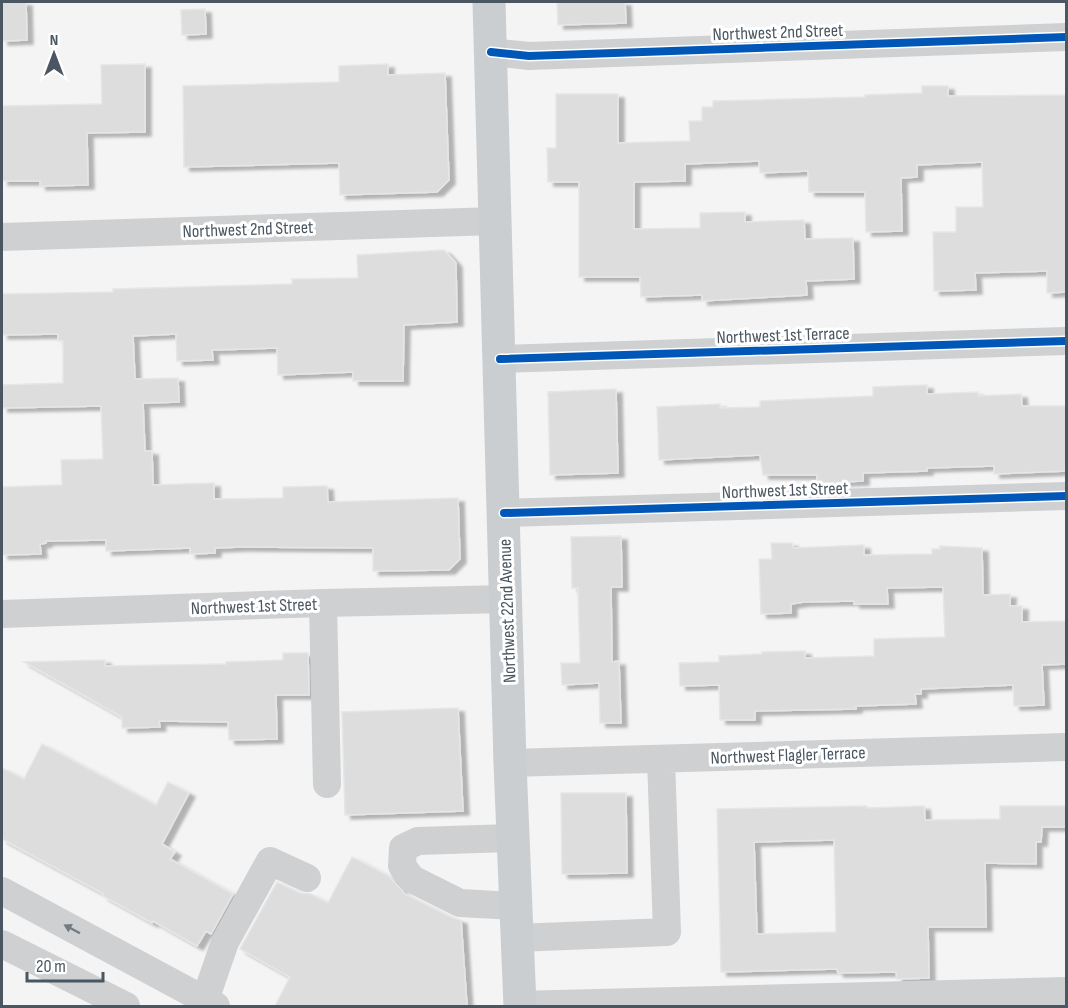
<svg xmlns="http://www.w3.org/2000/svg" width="1068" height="1008" font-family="'Sofia Sans Condensed',sans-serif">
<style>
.building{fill:#ddddde;stroke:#e5e6e7;stroke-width:1.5;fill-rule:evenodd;filter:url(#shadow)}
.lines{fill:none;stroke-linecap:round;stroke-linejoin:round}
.minor{stroke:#ced0d2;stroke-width:28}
.major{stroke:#caced1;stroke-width:33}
.cycleway-casing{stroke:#fff;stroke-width:11}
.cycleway{stroke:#0057b8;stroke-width:8}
.oneway{fill:#727b83}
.labels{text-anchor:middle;stroke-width:6;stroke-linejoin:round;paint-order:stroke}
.street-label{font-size:18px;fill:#4a5661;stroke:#fff}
</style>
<defs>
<filter id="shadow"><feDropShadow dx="6" dy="4" stdDeviation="1.5" flood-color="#0004"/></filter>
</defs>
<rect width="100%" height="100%" fill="#f4f4f4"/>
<path class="building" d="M2,2H26L27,40L2,41Z
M557,2H625L626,23L558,25Z
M205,9L206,34L182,35L181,10Z
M145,64V132L87,133L88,185L40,186V181H2V106L102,104L101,65Z
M388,64V75L445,73L449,180L437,192L340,195L339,163L184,167L183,86L339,82V66Z
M922,86H948V96L1066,95V292L1047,293V271L975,273L976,290L934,291L933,232H956V207H983L982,162L917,165V177L901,178L902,231L866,232L865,192H809L808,171L760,173L759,161L685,164V181L634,182V229L700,228V213L745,212V222L804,220L805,239L853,238L854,279L806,281L807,295L702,301V295L641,297L640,277H579V182H548L547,148H556V94H618V143L690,141L689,121H702V107H713V101L865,97V95L922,93Z
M444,250L456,263L457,322L404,325L403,381H353V372L278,375L277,348L212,350L213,360L177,361L176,334L133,336L135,379L178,378L179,402L143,403L145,451H152L153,485L214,483V499L283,498V487L327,486L328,502L458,498L460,559L449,570L373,571V548L241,547L215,548V553L190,554V548L106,551V540L46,541V543L40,544L41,554L2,555V487L62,485L61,460L103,459L101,406L2,408V385L63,383V341H58V334L2,335V294L113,292V289L292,284V279L358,278L357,255Z
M927,385V394L978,392V396L1021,394L1022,406H1066V471L994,474V466L927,468V471L863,473V481L817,483V475H763L760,455L659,460L657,407L720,404V408L760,407V401L873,396V387Z
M616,389L618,473L550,475L548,392Z
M621,536L622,587H611L612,662L619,661L621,723H600L599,683L562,685L561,663H580L578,588H572L571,537Z
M771,543H792L793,548L864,545V555L932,554V549H940V546L982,548L983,595L1010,594V606H1022V622L1066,621V664L1042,665L1044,705L1014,706L1013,685L921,689V694H915L916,704L856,706V709L755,711V720H720L719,685L680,686L679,663L719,662V656L762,654V652L805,651V658L874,656V639L945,637L943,587L887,588L888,604H854V601L804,602L791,604V613L761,614L759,559H772Z
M283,653H308L309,695H276L277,739L229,740L228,722L159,721L160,727L122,728V717L24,662L105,660V666L226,664V662L283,660Z
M458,708L463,811L345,815L342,712Z
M42,744L156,805L168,782L189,793L162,844L175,852L170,859L233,894L211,934L206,931L197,946L153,921L152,923L103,896L104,894L2,839V768L24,779Z
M561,793H626L627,873L562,874Z
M867,806V808L924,806L925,820L1000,819V806H1066V827H1042L1041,842H1036V864L985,863L986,927H928L929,978L897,979L896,972L838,973L837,969L721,972L717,809ZM834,840L836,932L757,934L754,842Z
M352,857L389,876L405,894L453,918L461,920L467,1006H275L290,977L240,949L277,882L300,893L311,894L328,903Z"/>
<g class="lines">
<path class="minor" d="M491,52L529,56L1066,37
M2,237L495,221
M500,359L1066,341
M504,513L1066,496
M323,603L327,784
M2,614L323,603L507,599
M510,763L1066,747
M513,838L418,841L403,848L402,866L412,879L460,903L516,906
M2,891L216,1006
M516,938L667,932L661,759
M2,944L126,1006
M205,1000L225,942L270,861L307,878
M518,1005L1066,991"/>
<path class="major" d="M489,2L510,763L520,1006"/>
<defs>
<path id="cycleway" d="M491,52L529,56L1066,37
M500,359L1066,341
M504,513L1066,496"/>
</defs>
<use href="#cycleway" class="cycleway-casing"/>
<use href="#cycleway" class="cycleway"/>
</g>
<defs><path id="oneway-solid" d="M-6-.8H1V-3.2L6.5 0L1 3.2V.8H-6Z" transform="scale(1.5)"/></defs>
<use class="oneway" href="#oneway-solid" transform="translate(72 929) rotate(-152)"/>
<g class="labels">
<g class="street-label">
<text transform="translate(778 32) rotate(-2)" y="6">Northwest 2nd Street</text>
<text transform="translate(248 229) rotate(-2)" y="6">Northwest 2nd Street</text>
<text transform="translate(783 335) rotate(-2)" y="6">Northwest 1st Terrace</text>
<text transform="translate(785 490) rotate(-2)" y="6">Northwest 1st Street</text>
<text transform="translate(254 606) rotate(-2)" y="6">Northwest 1st Street</text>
<text transform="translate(507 611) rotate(-92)" y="6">Northwest 22nd Avenue</text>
<text transform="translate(788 755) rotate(-2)" y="6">Northwest Flagler Terrace</text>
</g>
</g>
<rect width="1068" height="1008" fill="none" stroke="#4a5661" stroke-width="6"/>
<g transform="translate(54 54)" stroke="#ffffff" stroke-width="4.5" paint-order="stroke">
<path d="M0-4.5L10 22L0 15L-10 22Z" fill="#4a5661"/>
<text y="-9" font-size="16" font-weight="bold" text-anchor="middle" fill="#4a5661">N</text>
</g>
<path d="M27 972v9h76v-9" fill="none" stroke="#4a5661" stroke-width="3"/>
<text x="36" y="972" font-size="18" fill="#4a5661" stroke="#ffffff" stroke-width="4.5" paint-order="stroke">20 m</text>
</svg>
